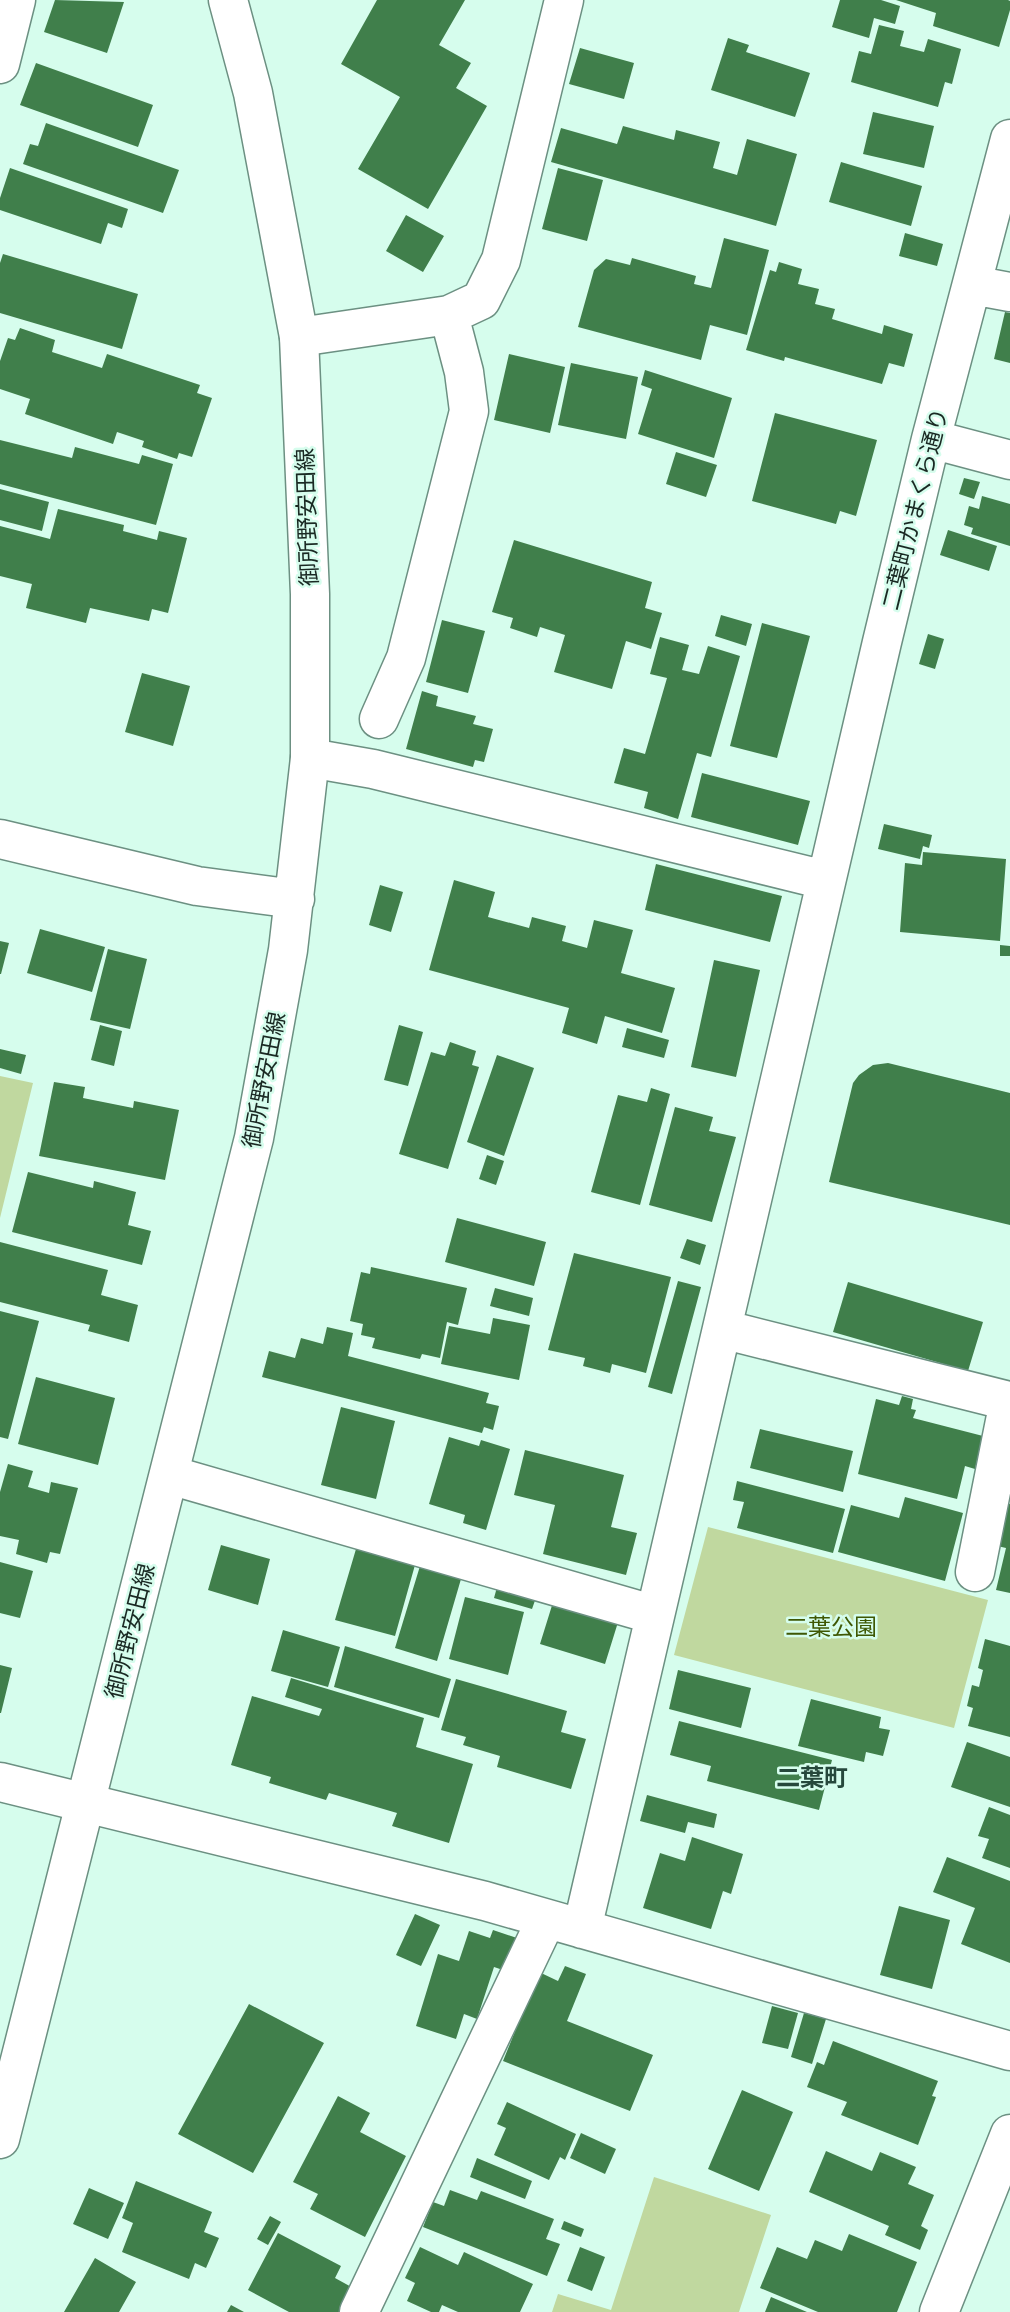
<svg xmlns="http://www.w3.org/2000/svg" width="1010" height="2312" font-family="'PT Sans','Noto Sans JP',sans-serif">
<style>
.green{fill:#c0d89f}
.building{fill:#407f4b}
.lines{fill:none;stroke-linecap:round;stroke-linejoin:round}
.street-casing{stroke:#6c9082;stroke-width:41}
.secondary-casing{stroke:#6c9082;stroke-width:41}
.street{stroke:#fff;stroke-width:38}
.secondary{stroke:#fff;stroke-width:38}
.labels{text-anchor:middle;stroke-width:5;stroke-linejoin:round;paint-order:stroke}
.street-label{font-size:23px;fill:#1a2923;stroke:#d6fded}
.park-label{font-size:23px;fill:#3e5703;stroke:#d6fded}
.neighbourhood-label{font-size:24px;font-weight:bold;fill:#26483c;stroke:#d6fded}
</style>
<rect width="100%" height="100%" fill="#d6fded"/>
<path class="green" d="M0,1076L33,1083L0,1218Z
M708,1527L988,1600L954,1728L674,1655Z
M654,2177L771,2215L739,2312H552L558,2294L611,2310Z"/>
<path class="building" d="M55,0L124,2L107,53L44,32Z
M377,0H465L439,45L471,63L456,88L487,106L428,209L358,169L400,97L341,64Z
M840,0H881L900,6L895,24L874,18L869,38L832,27Z
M896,0H1008L1010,1V10L999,47L933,26L936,13Z
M879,25L904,31L900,46L924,52L928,39L961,49L952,84L945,82L938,107L851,82L859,51L871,54Z
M728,38L749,45L746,52L810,73L795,117L711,90Z
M580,48L634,63L624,99L569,84Z
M36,63L153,105L138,147L20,105Z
M873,112L934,126L924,168L863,154Z
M46,123L179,170L163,213L23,164L30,144L38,146Z
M623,126L674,140L676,130L720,142L713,168L737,175L747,139L797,154L776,226L551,162L561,128L617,144Z
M841,162L922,186L911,226L829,202Z
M10,168L128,209L122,228L108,223L101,244L0,210V198Z
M558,168L603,180L587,241L542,229Z
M406,215L444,236L423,272L386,251Z
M905,233L943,244L937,266L899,256Z
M724,238L769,250L747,335L710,325L701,360L578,327L594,270L606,259L630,265L632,258L696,276L694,284L711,288Z
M3,254L138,294L122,349L0,313V263Z
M779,262L802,269L798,284L819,289L815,304L835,309L832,319L882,334L884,325L913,334L904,367L889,363L882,384L785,357L784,361L746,350L770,270L776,272Z
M1005,312L1010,313V363L994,359Z
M20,328L55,340L52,352L102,368L107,354L200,385L197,393L212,398L192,457L179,453L177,459L142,447L144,441L117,432L113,444L25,414L30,399L0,389V361L8,338L15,340Z
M509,354L565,367L550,433L494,420Z
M571,363L638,377L626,439L558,425Z
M645,370L732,398L714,458L638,434L652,389L641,385Z
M775,413L877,440L856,516L840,511L836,524L752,501Z
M0,440L72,458L75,447L139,464L142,455L173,464L156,525L0,484Z
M676,452L717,465L706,497L666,484Z
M964,478L980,482L974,499L959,494Z
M0,489L49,502L42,531L0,520Z
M982,496L1010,504V546L971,534L973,528L964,525L969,506L979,509Z
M58,509L124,525L123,531L157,540L159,531L187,538L168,613L152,609L149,621L90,608L86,623L26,608L32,584L0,576V526L50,539Z
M948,530L997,546L989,571L940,555Z
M514,540L652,582L645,608L662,613L651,649L626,641L612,689L554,672L565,635L540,627L537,637L510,628L513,618L492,612Z
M721,615L752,624L746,646L715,636Z
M442,620L485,631L468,693L426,682Z
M762,623L810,636L777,758L730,746Z
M928,634L944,639L935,669L919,664Z
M660,637L689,645L682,670L699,674L708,646L740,656L711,757L697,753L678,819L644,808L648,792L614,783L624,748L645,754L667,678L650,674Z
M142,673L190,686L173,746L125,732Z
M422,691L438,696L436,706L476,716L473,724L493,729L484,762L475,760L473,767L406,749Z
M702,773L810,801L798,845L691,817Z
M884,824L932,835L929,848L923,846L920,859L878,849Z
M923,852L1006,859L1000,941L900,932L905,863L922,865Z
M656,864L782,896L770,942L645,910Z
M454,880L495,892L488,917L529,928L532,917L566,926L562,941L587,948L594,920L633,930L621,973L675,988L662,1033L605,1016L597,1044L562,1033L569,1008L429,970Z
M380,885L403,892L391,932L369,925Z
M40,929L105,947L92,992L27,973Z
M0,941L9,943L1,974H0Z
M1000,945L1010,946V956H1000Z
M108,949L147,959L130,1029L90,1020Z
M714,960L760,970L736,1077L691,1067Z
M100,1025L122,1031L114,1066L91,1060Z
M399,1025L423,1032L408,1086L384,1080Z
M627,1028L669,1040L664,1058L622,1047Z
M450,1042L476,1051L472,1065L479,1067L448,1169L399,1154L431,1052L445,1056Z
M0,1049L26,1055L21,1074L0,1068Z
M497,1055L534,1068L504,1156L467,1142Z
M888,1063L1010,1093V1225L829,1182L853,1083L859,1075L873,1065Z
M54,1082L85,1087L83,1098L133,1108L134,1101L179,1110L165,1180L39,1156Z
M651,1088L670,1094L640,1205L591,1192L618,1095L647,1102Z
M675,1107L713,1117L709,1131L736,1137L712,1222L649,1205Z
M487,1155L504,1161L496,1185L479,1179Z
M28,1172L93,1188L94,1181L136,1192L128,1225L151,1231L142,1265L12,1232Z
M457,1218L546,1242L534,1286L445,1262Z
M687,1239L706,1245L700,1265L680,1258Z
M0,1242L108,1270L101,1295L138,1305L129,1342L88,1331L90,1325L0,1302Z
M574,1253L671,1277L646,1373L612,1364L610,1373L583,1366L585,1358L548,1350Z
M371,1267L467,1288L458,1325L447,1322L440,1358L422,1354L420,1359L372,1348L375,1338L361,1335L363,1324L350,1321L361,1272L370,1274Z
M678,1281L701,1287L672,1394L648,1387Z
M848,1282L983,1322L968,1371L833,1332Z
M495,1288L533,1298L529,1316L490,1306Z
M0,1311L39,1321L8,1439L0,1437Z
M493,1318L530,1325L519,1380L441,1364L449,1326L490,1334Z
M327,1327L353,1333L348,1356L489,1393L486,1403L499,1406L493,1430L484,1427L482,1433L262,1377L269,1351L295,1358L301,1338L323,1344Z
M36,1377L115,1398L98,1465L18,1444Z
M902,1396L913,1399L911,1409L916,1410L913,1418L983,1436L975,1469L965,1466L957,1499L858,1474L876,1399L899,1405Z
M341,1407L395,1421L376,1499L321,1485Z
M760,1429L853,1451L843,1492L750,1468Z
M449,1437L479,1446L481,1440L510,1449L486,1530L463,1523L465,1515L429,1504Z
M525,1450L624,1475L611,1527L637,1533L626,1575L543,1554L555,1505L514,1495Z
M8,1464L33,1471L28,1487L49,1493L51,1482L78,1488L60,1554L50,1552L47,1563L16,1554L19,1540L0,1536V1492Z
M737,1481L845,1509L833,1553L737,1528L744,1502L733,1500Z
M905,1497L963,1513L945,1581L838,1552L851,1505L899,1518Z
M1003,1502L1010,1504V1593L996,1590L1006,1548L993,1545Z
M221,1545L270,1559L258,1605L208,1590Z
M356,1549L415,1565L395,1636L335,1620Z
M0,1562L33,1571L20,1618L0,1613Z
M420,1566L461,1579L437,1661L395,1648Z
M499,1580L538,1592L532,1609L494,1598Z
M465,1597L524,1612L508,1675L449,1659Z
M554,1599L619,1619L605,1664L540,1644Z
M283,1630L340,1647L328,1687L271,1671Z
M985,1639L1010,1646V1737L968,1726L973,1708L967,1706L972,1685L979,1687L983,1670L978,1668Z
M345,1646L451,1679L439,1718L334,1687Z
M0,1665L12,1668L1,1713H0Z
M678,1670L751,1688L741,1728L669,1709Z
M291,1678L424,1718L416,1747L473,1764L449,1843L392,1826L397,1813L329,1793L326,1800L269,1783L271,1777L231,1765L252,1696L319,1716L322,1709L285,1697Z
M456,1679L567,1711L561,1732L586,1739L571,1789L497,1767L500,1756L463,1745L466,1737L441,1730Z
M811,1699L881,1717L879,1728L890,1730L883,1756L866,1752L864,1762L798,1746Z
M679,1721L832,1760L819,1810L707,1781L711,1766L670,1755Z
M967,1742L1010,1757V1807L951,1787Z
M647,1795L717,1814L714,1828L688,1822L685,1833L640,1821Z
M989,1807L1010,1815V1868L982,1858L989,1839L978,1836Z
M692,1837L743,1854L731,1894L723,1891L711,1929L643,1908L660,1853L685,1861Z
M947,1857L1010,1881V1963L961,1944L975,1908L933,1892Z
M899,1906L950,1920L932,1989L880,1975Z
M415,1914L440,1925L421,1966L396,1955Z
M493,1930L517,1938L506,1971L494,1967L477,2019L464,2014L456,2039L416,2026L438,1954L459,1961L469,1931L490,1938Z
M565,1966L586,1974L567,2021L653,2055L630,2111L503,2061L539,1972L558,1981Z
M249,2004L324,2043L253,2173L178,2134Z
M772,2006L798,2013L788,2049L762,2043Z
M804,2013L826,2019L812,2064L791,2057Z
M833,2041L938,2081L932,2096L936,2097L918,2145L841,2115L847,2102L807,2087L817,2062L824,2065Z
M742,2090L793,2112L759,2191L708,2169Z
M338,2096L370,2113L360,2132L406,2156L365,2237L310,2209L318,2194L293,2182Z
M507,2102L576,2134L565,2160L560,2157L549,2180L494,2155L506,2128L497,2124Z
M581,2133L616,2149L605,2174L570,2158Z
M826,2151L872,2171L880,2152L916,2167L908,2184L934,2195L921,2226L928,2230L920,2250L885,2235L889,2226L809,2192Z
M477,2158L532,2181L525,2199L470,2177Z
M136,2181L212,2212L204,2232L219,2238L206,2268L195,2263L189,2279L122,2252L133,2223L122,2218Z
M89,2188L124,2203L108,2239L73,2224Z
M450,2190L477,2200L481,2191L554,2219L546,2239L560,2244L547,2276L423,2227L433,2202L444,2206Z
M270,2216L281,2222L268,2245L257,2239Z
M564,2221L584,2229L581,2237L561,2229Z
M278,2233L341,2266L335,2278L355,2289L342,2312H289L248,2290Z
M849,2234L917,2262L897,2312H818L760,2288L777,2247L807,2259L815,2240L842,2251Z
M420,2247L458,2265L464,2252L533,2284L520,2312H458L442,2305L439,2312H431L407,2301L415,2283L405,2278Z
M580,2247L605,2257L592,2291L567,2281Z
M95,2258L136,2282L119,2312H64Z
M771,2297L807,2312H765Z
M231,2305L244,2312H227Z"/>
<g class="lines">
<defs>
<path id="street" d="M0,64L16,0
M972,285L1010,292
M299,337L449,315L481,300L501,260L564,0
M931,439L1010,460
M379,719L406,658L469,411L464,372L449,315
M310,758L373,769L825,880
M722,1329L1009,1401L975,1572
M170,1475L655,1615
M0,1782L485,1901L1010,2051
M582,1929L882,642L931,439L1010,139
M359,2312L546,1920
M939,2312L1010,2134"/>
<path id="secondary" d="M0,839L197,886L295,899
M0,2139L254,1138L288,950L310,758V594L299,337L253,93L228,0"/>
</defs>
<use href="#street" class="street-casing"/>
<use href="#secondary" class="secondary-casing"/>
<use href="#street" class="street"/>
<use href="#secondary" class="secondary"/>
</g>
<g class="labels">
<g class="street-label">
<text transform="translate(915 509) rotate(-76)" y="8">二葉町かまくら通り</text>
<text transform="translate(307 517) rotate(-92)" y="8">御所野安田線</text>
<text transform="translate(264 1080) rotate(-79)" y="8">御所野安田線</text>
<text transform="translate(130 1631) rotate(-76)" y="8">御所野安田線</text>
</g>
<g class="park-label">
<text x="831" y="1635">二葉公園</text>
</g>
<g class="neighbourhood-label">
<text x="812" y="1786">二葉町</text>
</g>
</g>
</svg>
